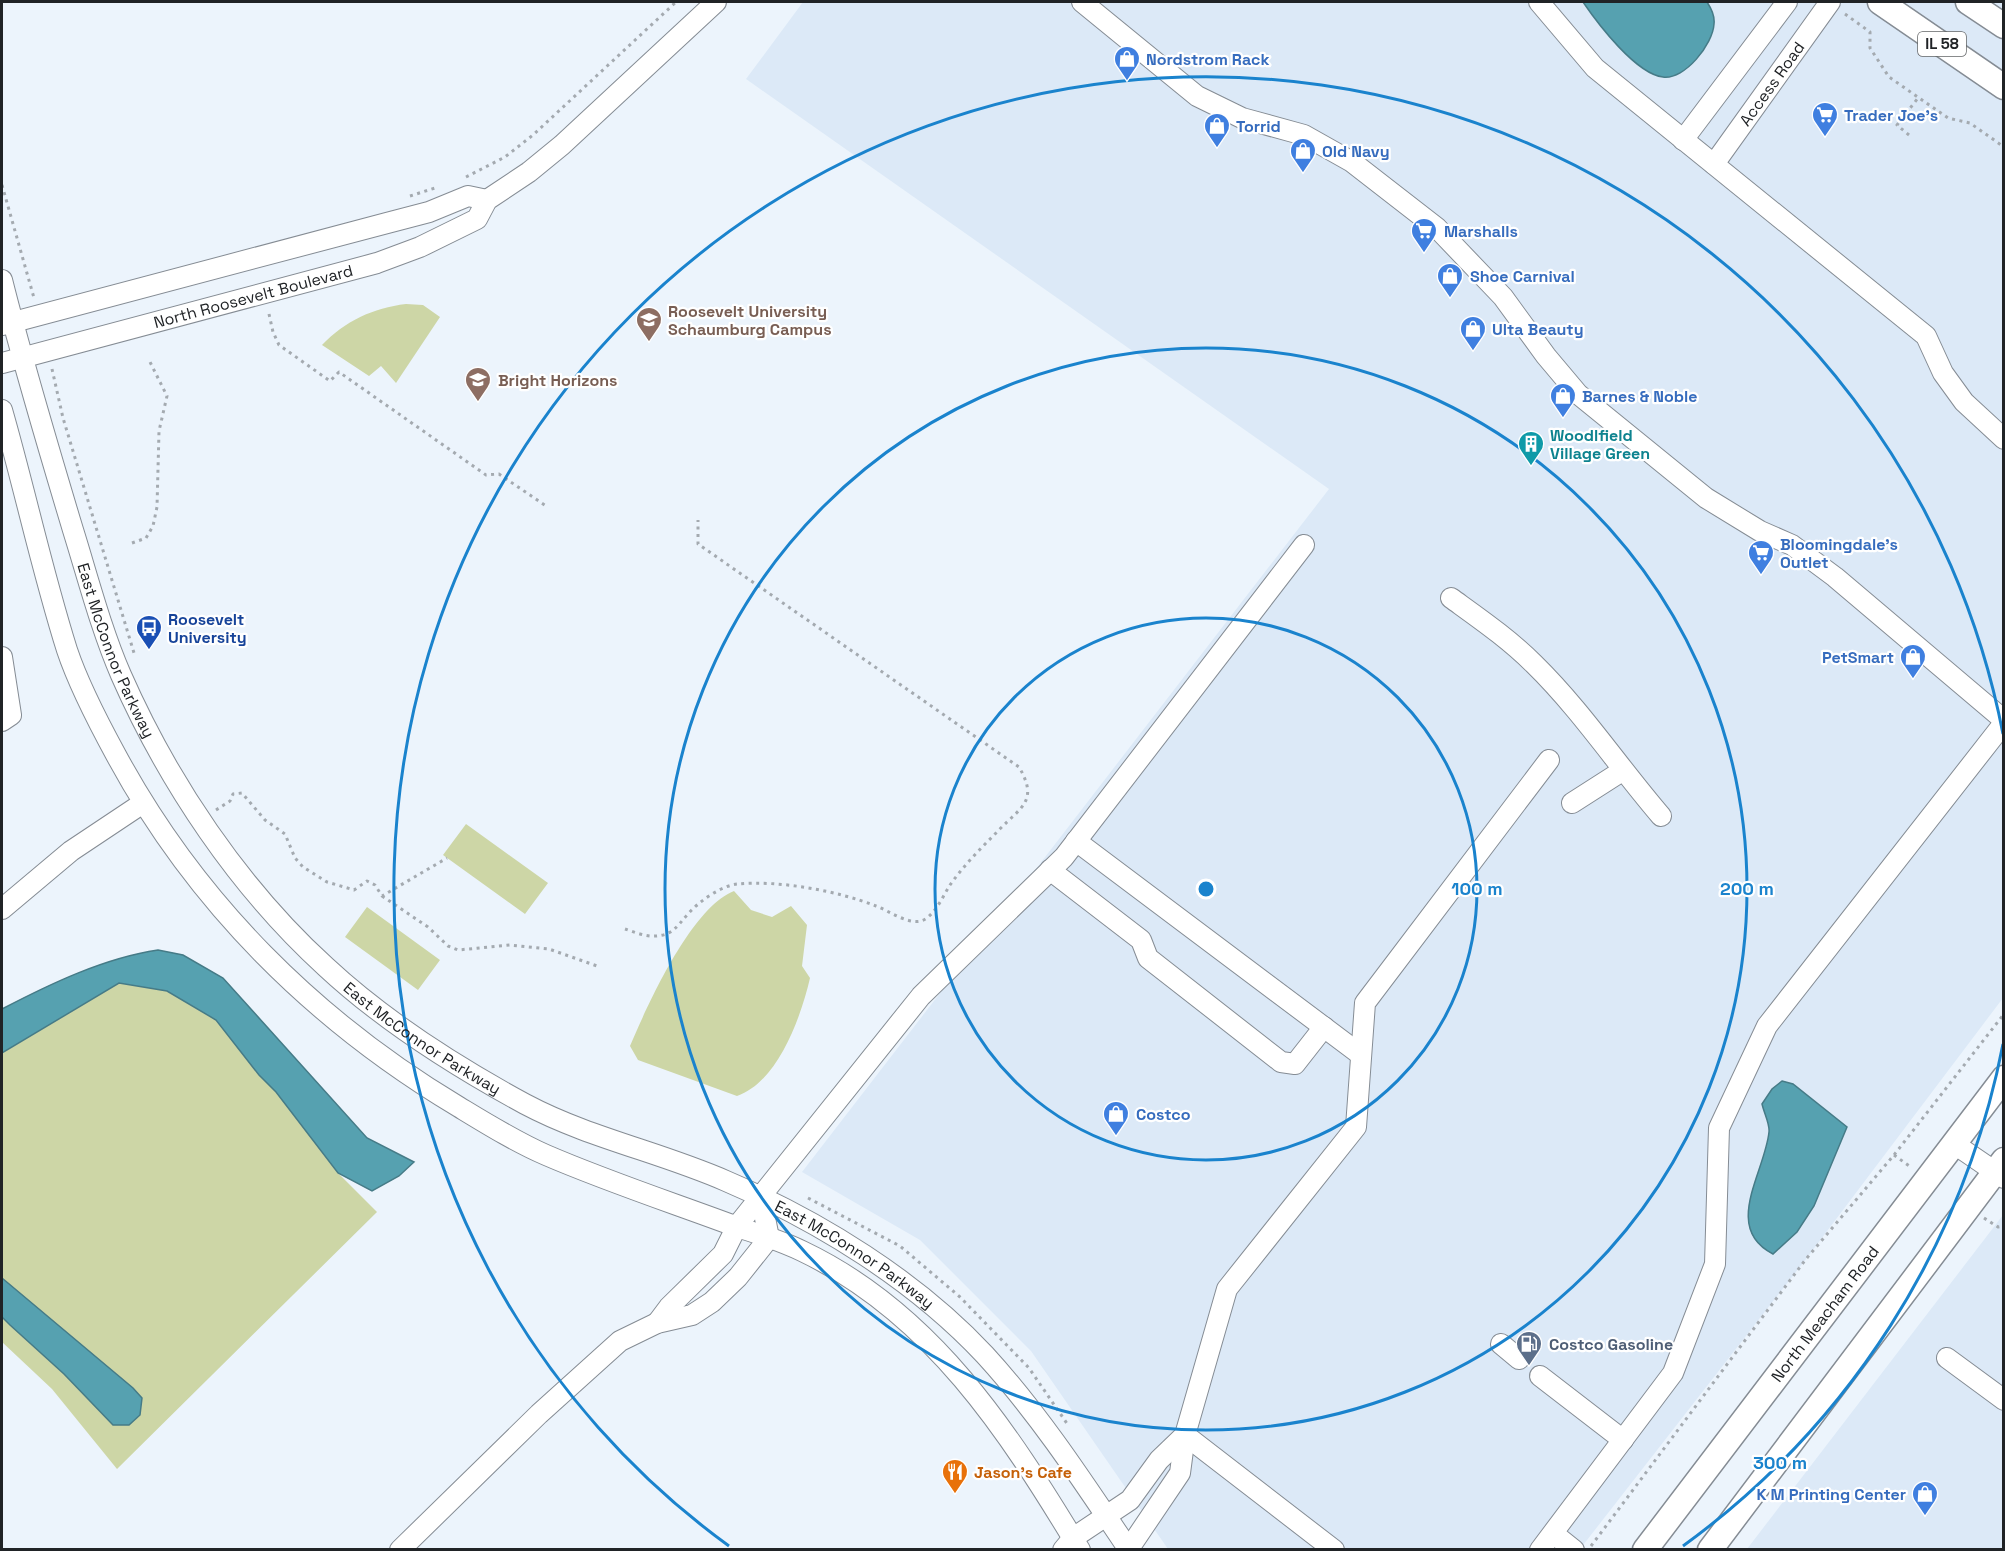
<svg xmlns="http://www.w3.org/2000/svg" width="2005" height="1551" font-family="'Space Grotesk',sans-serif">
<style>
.built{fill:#dce9f7}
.green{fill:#cdd6a6}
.water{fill:#56a1b0;stroke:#467b87;stroke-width:1.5}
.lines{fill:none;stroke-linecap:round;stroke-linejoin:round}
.minor-casing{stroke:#858c94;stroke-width:22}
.major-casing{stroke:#858c94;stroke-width:27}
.path{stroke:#a4aab0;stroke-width:3;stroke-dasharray:3 4.5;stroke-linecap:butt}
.minor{stroke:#fff;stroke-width:20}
.major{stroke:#fff;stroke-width:24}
.ring{fill:none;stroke:#1a83cd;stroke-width:3}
.labels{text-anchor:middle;stroke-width:4.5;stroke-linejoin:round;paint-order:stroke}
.shield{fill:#fff;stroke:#636567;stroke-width:1.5}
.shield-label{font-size:15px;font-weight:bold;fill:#202326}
.shop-label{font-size:16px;font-weight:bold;fill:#366cbe;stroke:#fff;text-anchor:start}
.street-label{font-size:16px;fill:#202326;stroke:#fff}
.education-label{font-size:16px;font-weight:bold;fill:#785e54;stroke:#fff;text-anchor:start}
.culture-label{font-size:16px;font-weight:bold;fill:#0d838f;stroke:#fff;text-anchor:start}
.transit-label{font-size:16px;font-weight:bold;fill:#164399;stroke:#fff;text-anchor:start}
.service-label{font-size:16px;font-weight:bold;fill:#4e5e75;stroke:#fff;text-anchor:start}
.food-label{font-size:16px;font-weight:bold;fill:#c56008;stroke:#fff;text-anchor:start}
.centre{fill:#1a83cd;stroke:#fff;stroke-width:3}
.ring-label{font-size:18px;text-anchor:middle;font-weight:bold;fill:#1a83cd;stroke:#fff;stroke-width:4.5;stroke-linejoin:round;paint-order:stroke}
</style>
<rect width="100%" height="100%" fill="#ecf4fc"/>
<path class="built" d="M803,2H2003V998L1806,1259L1580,1549H1168L1031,1351L920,1240L802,1172L1329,489L746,79Z
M2003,1215V1549H1747Z"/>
<path class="green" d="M406,304L423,305L440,317L396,383L381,366L369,376L322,345C345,321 373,308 406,304Z
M466,824L548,883L525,914L443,855Z
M734,891L751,910L772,917L791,906L807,925L802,966L810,978C801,1017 778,1082 737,1096L638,1060L630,1046C648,1004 691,908 734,891Z
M367,907L440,960L418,990L345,937Z
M119,983L167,991L216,1020L259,1075L276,1092L338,1173L377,1212L117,1469L52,1389L2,1342V1053Z"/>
<path class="water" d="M1583,2H1707C1711,8 1715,16 1714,24C1713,44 1685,80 1663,77C1636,74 1598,24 1583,2Z
M158,950L183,955L223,978L367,1138L414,1162L399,1176L372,1191L338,1173L276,1092L259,1075L216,1020L167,991L119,983L2,1053V1009C50,984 104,958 158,950Z
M1782,1081L1793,1084L1847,1127L1814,1206L1797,1232L1773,1254C1722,1228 1765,1172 1769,1132C1770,1124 1764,1113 1762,1104L1772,1089Z
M2,1278L133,1388L142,1398L140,1415L129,1425H113L64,1374L10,1325L2,1317Z"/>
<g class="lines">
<defs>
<g id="minor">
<path d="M1082,2L1197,96L1242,118L1304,135L1352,162L1437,228L1503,297L1546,356L1578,394L1706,498L1760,531L1792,545L1835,577L2004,720"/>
<path d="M1539,2L1595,68L1926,336L1943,373L1964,402L2004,439"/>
<path d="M1683,140L1787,2"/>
<path id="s1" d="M1714,164L1830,2"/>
<path id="s2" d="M2,280C23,364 48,447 73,530C88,578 101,629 121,675C168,782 239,888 326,967C384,1021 455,1066 525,1104C589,1138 660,1152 726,1181C819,1221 915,1280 985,1355C1039,1414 1084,1483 1129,1550"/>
<path d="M2,325L387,223L429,212L468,196L487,200"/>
<path id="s3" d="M2,363L377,263L420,247L477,219L487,200L529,172L562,145L716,2"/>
<path d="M2,410C25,490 42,571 67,650C79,686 98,722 116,755C196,903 315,1021 459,1107C487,1124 516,1142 546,1155C606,1181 670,1202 732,1225C755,1233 780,1240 802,1251C932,1313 1008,1431 1080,1550"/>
<path d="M1451,598C1480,619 1509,639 1534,664C1581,710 1618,766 1661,816"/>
<path d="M2,657L11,715L2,721"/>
<path d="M1572,803L1622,771"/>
<path d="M1076,841L1361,1055"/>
<path d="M1050,870L1141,940L1148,958L1281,1062L1295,1064L1324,1027"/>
<path d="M2,909L71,851L143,803"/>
<path d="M1953,1143L2004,1178"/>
<path d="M657,1323L669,1307L723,1254L737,1226L921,996L1064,857L1304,545"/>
<path d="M1501,1344L1519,1359"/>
<path d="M1947,1358L2004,1400"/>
<path d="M1540,1376L1623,1440"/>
<path d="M1185,1435L1334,1550"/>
<path d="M1554,1534L1574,1550"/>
<path d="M400,1550L539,1414L620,1341L657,1323L692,1315L712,1302L738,1277L769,1238L761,1198"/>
<path d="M1063,1550L1073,1538L1130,1500L1159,1460L1185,1435"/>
<path d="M1128,1550L1180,1473L1185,1435L1227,1289L1356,1127L1365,1003L1549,760"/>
<path d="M1540,1550L1673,1373L1715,1264L1719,1128L1767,1026L2004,723"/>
</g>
<g id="major">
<path d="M1880,2L2004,87"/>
<path d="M1968,2L2004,26"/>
<path id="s4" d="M1645,1550L2004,1078"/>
<path d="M1710,1550L2004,1160"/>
</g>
</defs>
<use href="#minor" class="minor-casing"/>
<use href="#major" class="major-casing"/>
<path class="path" d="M1845,14L1870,32V48L1889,77L1948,118L1970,123L2004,147
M1909,135L1897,125L1918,98
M466,177L505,157L533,135L676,2
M2,185L34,298
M410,196L435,188
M269,314L273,332L279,345L330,381L339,372L486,475L499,474L546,506
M52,369L63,418L134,653
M132,543L146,538L153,526L157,507L159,431L167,396L150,362
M216,810L230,801L233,794L242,793L265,820L285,834L295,858L303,867L327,882L354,890L367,881L375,885L382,896L447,858
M382,896L428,927L448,946L458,950L510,945L549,949L597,966
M625,929C634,932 646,937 656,936C673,935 677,926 688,914C698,902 722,885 738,884C779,880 838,891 876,906C890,911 913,929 927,918C938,909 943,896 950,885C964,865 982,847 999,830C1021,807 1039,801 1019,767L698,544V520
M1894,1155L1912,1168
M808,1198L900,1246L960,1297L1029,1368L1068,1425
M1984,1218L1998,1227L2004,1226
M1591,1546L1806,1259L1894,1155L2004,1014"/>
<use href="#minor" class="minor"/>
<use href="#major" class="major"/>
</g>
<g class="ring">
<circle cx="1206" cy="889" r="271"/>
<circle cx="1206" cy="889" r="541"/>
<path d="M2003 1044A812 812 0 0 1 1683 1546M729 1546A812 812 0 1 1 2003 734"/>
</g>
<defs>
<symbol id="shop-pin" viewBox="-11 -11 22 30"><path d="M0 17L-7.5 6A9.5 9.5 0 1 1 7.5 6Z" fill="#3f7fe0" stroke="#fff"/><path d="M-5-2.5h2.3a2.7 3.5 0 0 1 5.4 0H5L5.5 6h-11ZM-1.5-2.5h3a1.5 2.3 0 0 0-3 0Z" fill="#fff"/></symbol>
<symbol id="supermarket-pin" viewBox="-11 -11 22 30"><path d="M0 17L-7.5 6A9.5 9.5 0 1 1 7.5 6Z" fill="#3f7fe0" stroke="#fff"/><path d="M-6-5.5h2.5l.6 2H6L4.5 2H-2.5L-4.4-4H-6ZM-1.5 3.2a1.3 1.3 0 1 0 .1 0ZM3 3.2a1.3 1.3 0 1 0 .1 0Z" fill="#fff"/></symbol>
<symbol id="university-pin" viewBox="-11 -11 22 30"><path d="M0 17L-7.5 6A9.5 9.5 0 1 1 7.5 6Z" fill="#8d6e63" stroke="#fff"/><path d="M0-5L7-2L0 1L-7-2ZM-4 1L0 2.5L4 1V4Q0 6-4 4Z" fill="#fff"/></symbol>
<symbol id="school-pin" viewBox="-11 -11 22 30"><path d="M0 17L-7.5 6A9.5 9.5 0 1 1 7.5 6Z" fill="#8d6e63" stroke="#fff"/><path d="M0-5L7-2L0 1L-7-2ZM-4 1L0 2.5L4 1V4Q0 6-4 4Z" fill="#fff"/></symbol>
<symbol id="building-pin" viewBox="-11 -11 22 30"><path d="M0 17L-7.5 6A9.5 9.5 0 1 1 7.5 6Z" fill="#0f9aa8" stroke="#fff"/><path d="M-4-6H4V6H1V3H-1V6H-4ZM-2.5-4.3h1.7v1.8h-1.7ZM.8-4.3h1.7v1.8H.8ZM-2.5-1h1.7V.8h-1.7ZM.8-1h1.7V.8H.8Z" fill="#fff"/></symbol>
<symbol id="bus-pin" viewBox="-11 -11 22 30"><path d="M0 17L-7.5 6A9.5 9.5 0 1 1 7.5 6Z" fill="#1a4fb4" stroke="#fff"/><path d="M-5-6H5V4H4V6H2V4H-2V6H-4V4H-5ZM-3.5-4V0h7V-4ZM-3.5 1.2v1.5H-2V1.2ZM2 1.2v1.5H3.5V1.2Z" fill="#fff"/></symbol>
<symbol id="fuel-pin" viewBox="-11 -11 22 30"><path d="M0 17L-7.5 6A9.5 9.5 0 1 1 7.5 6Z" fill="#5c6f8a" stroke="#fff"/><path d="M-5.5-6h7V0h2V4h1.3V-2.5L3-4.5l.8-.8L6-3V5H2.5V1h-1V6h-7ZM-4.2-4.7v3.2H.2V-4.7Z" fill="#fff"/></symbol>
<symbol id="restaurant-pin" viewBox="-11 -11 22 30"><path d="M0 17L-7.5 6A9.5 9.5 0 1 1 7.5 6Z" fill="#e8710a" stroke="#fff"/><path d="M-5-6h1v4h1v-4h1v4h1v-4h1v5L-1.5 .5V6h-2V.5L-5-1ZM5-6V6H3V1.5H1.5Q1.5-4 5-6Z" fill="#fff"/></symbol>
</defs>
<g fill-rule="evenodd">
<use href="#shop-pin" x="1112" y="44" width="30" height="40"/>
<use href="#supermarket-pin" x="1810" y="100" width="30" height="40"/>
<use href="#shop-pin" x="1202" y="111" width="30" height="40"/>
<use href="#shop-pin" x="1288" y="136" width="30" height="40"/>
<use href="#supermarket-pin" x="1409" y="216" width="30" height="40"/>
<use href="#shop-pin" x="1435" y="261" width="30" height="40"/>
<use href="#university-pin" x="634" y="305" width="30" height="40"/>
<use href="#shop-pin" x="1458" y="314" width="30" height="40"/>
<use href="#school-pin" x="463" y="365" width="30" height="40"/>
<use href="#shop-pin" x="1548" y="381" width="30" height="40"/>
<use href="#building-pin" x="1516" y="429" width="30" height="40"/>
<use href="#supermarket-pin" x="1746" y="538" width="30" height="40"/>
<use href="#bus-pin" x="134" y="613" width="30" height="40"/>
<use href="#shop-pin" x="1898" y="642" width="30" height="40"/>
<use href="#shop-pin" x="1101" y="1099" width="30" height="40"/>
<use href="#fuel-pin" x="1514" y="1329" width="30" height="40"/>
<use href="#restaurant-pin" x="940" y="1457" width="30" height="40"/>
<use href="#shop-pin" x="1910" y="1479" width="30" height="40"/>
</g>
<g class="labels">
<rect class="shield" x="1918" y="32" width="48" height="24" rx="4.5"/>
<g class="shield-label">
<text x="1942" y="49">IL 58</text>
</g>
<g class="shop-label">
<text x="1146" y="65">Nordstrom Rack</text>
<text x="1844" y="121">Trader Joe's</text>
<text x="1236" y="132">Torrid</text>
<text x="1322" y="157">Old Navy</text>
<text x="1444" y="237">Marshalls</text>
<text x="1470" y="282">Shoe Carnival</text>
<text x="1492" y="335">Ulta Beauty</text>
<text x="1582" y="402">Barnes &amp; Noble</text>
<text x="1780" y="550">Bloomingdale's<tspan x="1780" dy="18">Outlet</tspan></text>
<text x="1894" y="663" text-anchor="end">PetSmart</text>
<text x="1136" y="1120">Costco</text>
<text x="1906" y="1500" text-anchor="end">K M Printing Center</text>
</g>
<g class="street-label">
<text dy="6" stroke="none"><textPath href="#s1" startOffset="99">Access Road</textPath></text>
<text dy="6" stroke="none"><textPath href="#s3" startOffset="260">North Roosevelt Boulevard</textPath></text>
<text dy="6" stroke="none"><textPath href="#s2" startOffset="388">East McConnor Parkway</textPath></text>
<text dy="6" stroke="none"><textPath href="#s2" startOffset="892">East McConnor Parkway</textPath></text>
<text dy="6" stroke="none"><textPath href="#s2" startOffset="1378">East McConnor Parkway</textPath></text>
<text dy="6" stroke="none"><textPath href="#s4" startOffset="297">North Meacham Road</textPath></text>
</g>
<g class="education-label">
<text x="668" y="317">Roosevelt University<tspan x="668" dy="18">Schaumburg Campus</tspan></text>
<text x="498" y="386">Bright Horizons</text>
</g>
<g class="culture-label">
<text x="1550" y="441">Woodlfield<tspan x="1550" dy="18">Village Green</tspan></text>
</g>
<g class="transit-label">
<text x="168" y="625">Roosevelt<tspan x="168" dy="18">University</tspan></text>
</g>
<g class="service-label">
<text x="1549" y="1350">Costco Gasoline</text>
</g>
<g class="food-label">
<text x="974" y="1478">Jason's Cafe</text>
</g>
</g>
<circle cx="1206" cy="889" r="9" class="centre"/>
<g class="ring-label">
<text x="1477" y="895">100 m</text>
<text x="1747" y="895">200 m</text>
<text x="1780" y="1469">300 m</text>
</g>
<rect width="2005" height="1551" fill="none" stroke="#202326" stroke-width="6"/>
</svg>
